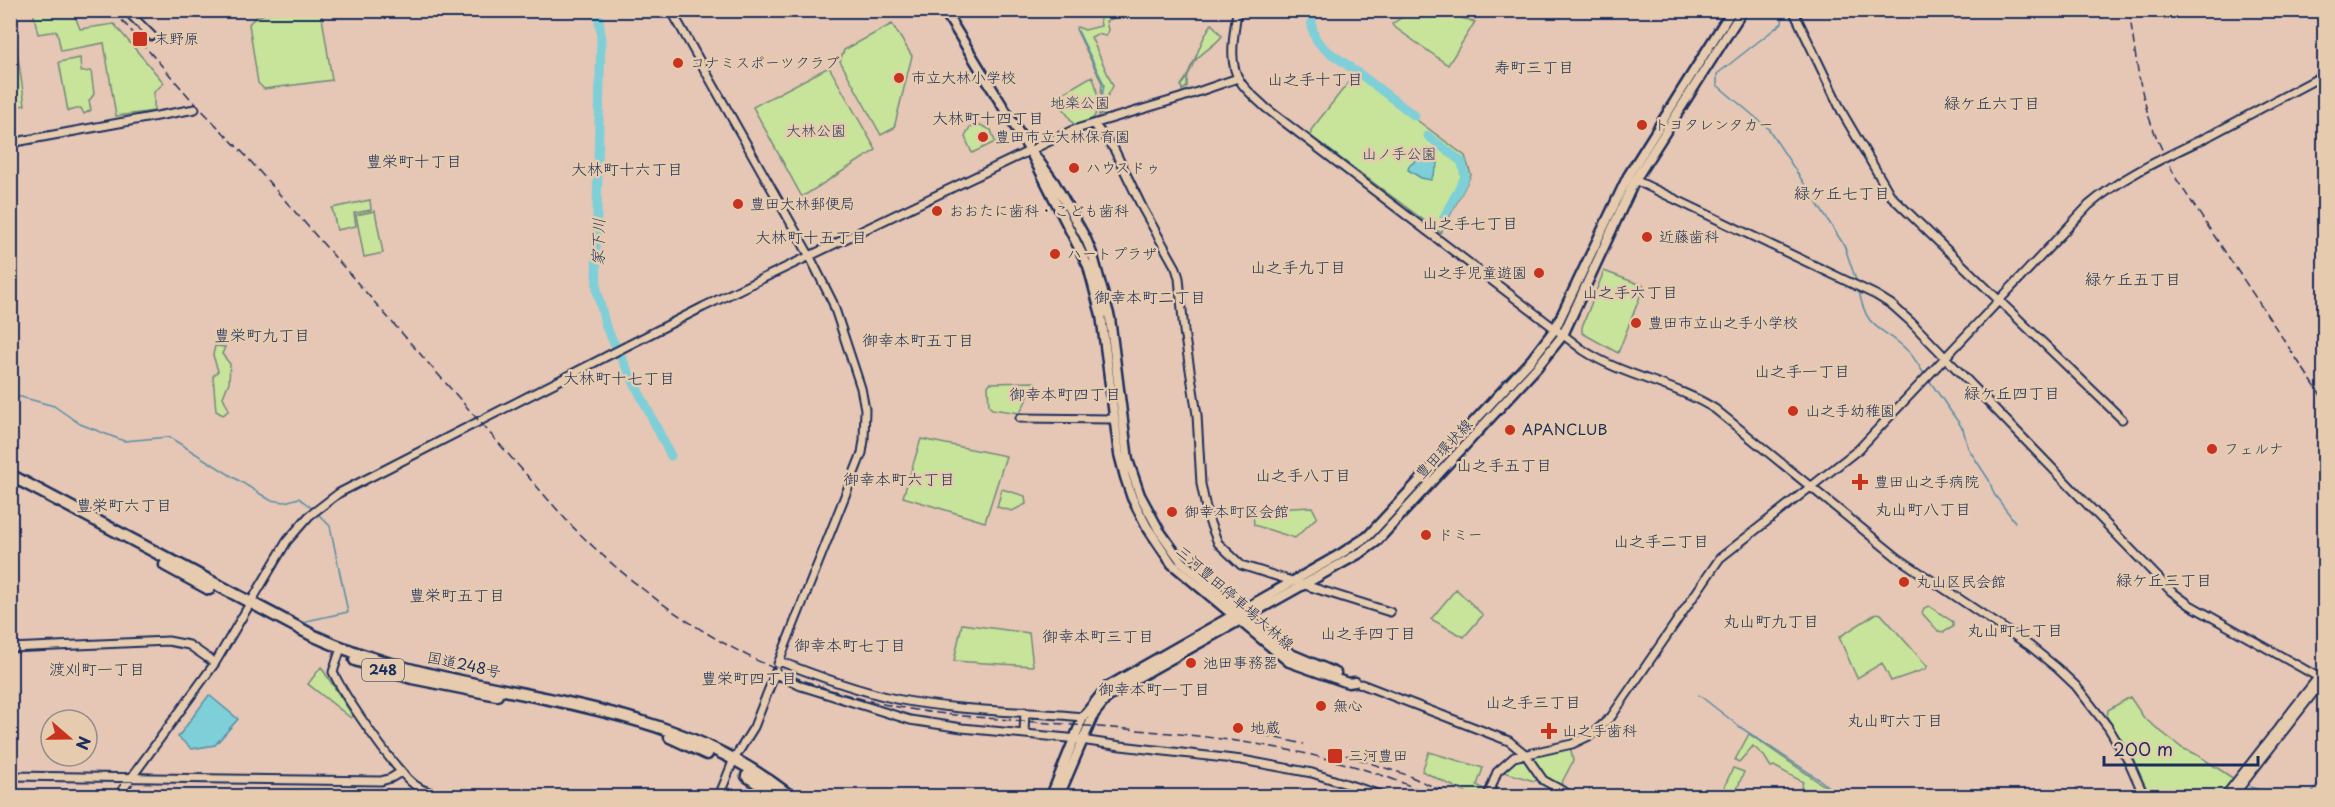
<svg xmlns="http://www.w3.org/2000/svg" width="2335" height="807" font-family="'Playpen Sans','Klee One',sans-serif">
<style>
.green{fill:#c8e39a;stroke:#72897c;stroke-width:1.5}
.water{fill:#7ecfd7;stroke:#568fa7;stroke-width:1.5}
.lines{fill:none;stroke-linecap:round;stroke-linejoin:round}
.stream{stroke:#568fa7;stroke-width:1.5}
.river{stroke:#7ecfd7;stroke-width:9}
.minor-casing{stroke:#1b2f5e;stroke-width:11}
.major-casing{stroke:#1b2f5e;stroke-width:13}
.highway-casing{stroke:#1b2f5e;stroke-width:15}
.minor{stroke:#e7cbae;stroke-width:7}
.major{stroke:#e7cbae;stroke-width:8}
.highway{stroke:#e7cbae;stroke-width:10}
.rail{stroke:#1b2f5e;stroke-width:1.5;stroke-dasharray:9 4.5;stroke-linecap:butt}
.minor-bridge-casing{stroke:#1b2f5e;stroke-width:11;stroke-linecap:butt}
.minor-bridge{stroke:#e7cbae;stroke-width:7}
.poi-dot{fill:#c8321e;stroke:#e7cbae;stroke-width:2}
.labels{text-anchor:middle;stroke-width:5;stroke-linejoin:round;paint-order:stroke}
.shield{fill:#e7cbae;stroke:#585e76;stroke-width:1.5}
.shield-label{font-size:14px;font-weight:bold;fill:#1b2f5e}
.poi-label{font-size:15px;fill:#1b2f5e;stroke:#e7cbae;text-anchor:start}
.park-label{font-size:15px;fill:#2c4164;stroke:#e7cbae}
.street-label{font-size:15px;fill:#1b2f5e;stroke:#e7cbae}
.neighbourhood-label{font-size:16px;fill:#1b2f5e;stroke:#e7cbae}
.water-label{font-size:16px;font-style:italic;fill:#253f6a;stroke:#e7cbae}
</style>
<rect width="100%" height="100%" fill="#e6c6b5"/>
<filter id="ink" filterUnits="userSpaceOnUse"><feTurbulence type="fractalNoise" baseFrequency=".0167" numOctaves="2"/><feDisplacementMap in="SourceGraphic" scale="12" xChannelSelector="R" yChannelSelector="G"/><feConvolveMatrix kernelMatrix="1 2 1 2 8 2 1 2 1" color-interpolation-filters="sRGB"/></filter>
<g filter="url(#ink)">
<path class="green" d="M33,11H73L80,29L114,24L164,83L154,92V111L116,116L104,43L61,51L57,31L38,34Z
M294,11H321L332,80L264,89L258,83L249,24C258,11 279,12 294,11Z
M1108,11H1122L1124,14L1106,21L1108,30L1106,36L1097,34L1091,37L1113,86L1105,101L1106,112L1099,115L1102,83L1076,29L1077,27L1085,30L1101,26L1099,14Z
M1419,11H1438L1475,22L1448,65L1393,26L1392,24L1410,12Z
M892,24L912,56L894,128L881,135L840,61L844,50Z
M1212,24L1222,36C1208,54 1186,56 1187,87L1182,90L1181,85C1194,72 1199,39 1212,24Z
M10,39L17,51L25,105L11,108Z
M80,58L81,72L91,71L94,94L89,101L91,110L84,114L81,108L68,111L59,62Z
M829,67L876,150L802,197L753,107Z
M1355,74L1465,156L1471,175L1441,233L1311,136V130Z
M1092,76C1097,85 1101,109 1093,118C1089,122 1080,123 1074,125L1056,97Z
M980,125L991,130L995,142L972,153L965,137L970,127Z
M370,200L371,210L354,213L356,226L337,230L332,208Z
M375,211L383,253L364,257L356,215Z
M1604,271L1644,286L1618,353L1582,333V327Z
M215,346L225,347L222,354L230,364L229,382L223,397L229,410L223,415L216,411L213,376L218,371L213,355Z
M1035,382L1020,413L992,409L989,406L988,386L990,383Z
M921,439L1006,456L985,522L903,497Z
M1002,489L1025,496L1026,504L1012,511L997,507Z
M1312,507L1317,517L1295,538L1254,525L1253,512L1255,510Z
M1456,589L1483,615L1464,637L1431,619Z
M1929,606L1953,622V627L1944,632L1938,631L1922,613L1924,608Z
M1877,613L1881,614L1927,666L1926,669L1891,681L1882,663L1857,678L1839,637Z
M962,624L1029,633L1033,666L954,661Z
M321,667L353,716L351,718L308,684Z
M2130,697L2144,718L2182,748L2199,756L2234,779L2220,796H2150L2133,759L2107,717L2108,710Z
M1749,734L1839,796H1822L1801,788L1803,782L1774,766L1771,767L1764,756L1753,746L1739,762L1735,760Z
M1570,746L1573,761L1559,788L1544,778L1534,781L1501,771L1514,760Z
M1429,752L1483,768L1477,785L1485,790L1482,796H1473L1422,771Z
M1733,768L1744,772L1734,796H1720Z"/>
<path class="water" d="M1419,152H1429L1438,158V164L1431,180L1421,178L1408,170L1409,166L1414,162Z
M209,695L238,719L215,745L192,749L178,737Z"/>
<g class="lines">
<path class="stream" d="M1780,10L1783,15L1782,23L1717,74V85L1768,128L1844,245L1857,283
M1078,31L1104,84L1100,114
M1125,162L1146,205
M1859,291C1867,334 1883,325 1908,351C1914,357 1919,366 1924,374
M1929,380L1963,429L1968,448L1989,480L1994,494L2015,522
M10,396L21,397L54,406L80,424L124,441L169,437L270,500L285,502L299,498L313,509
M303,624L311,620L348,612L330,526L316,512
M1699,695L1740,727L1820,780L1839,796
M2250,787L2282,796
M2307,796L2313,792L2324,776"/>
<path class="river" d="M598,10L601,36L596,254L597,291L606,327L671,456
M1312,10C1309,47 1325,47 1350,67
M1356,71L1415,116
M1428,136L1462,162L1465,177L1444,217"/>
<defs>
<path id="minor" d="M126,10L152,36
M671,10L809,255L833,303L861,388L865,409L864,440L862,453L778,664
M1237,10C1235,31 1227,62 1240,81C1246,91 1257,99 1266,108L1583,350C1624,377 1674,383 1715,409L1898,558L2030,646L2057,668L2076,686L2108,727L2129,762L2144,796
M1793,10L1843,114L1891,196L2122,419
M1094,124L1114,149L1143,209L1176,268L1179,278L1184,331L1197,415L1201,484L1208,518L1218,543L1241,565L1390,612
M2209,136L2324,75
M10,143L195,109
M1635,180L1876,295L1892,305L1911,322L2171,591L2190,605L2318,677
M1020,418L1114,419
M10,648L168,641L189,645L215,663
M341,648L333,672C343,694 398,776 418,787C425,792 436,794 444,796
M779,661C817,676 855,690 896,699C957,711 1021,711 1083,717
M776,674L801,686L910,720L962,728L1068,738L1121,746L1242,760L1312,773L1384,796
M1361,684L1509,741L1525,754L1543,780L1572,796
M1024,733L1025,712
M10,776L381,781L391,778L401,772
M118,796L215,663L287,541L309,516L339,493L703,307L1073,130L1180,98L1238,78
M719,796L734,759L754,727L776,671
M1488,796L1497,772L1514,757L1572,744L1591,735L1611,717L1720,558L1859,449L2089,205
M2225,796L2324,670
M2233,796L2324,679"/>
<path id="major" d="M944,10L1030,151L1088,266L1101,315L1119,454L1125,477L1132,498L1147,527L1172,564L1289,662L1348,683L1355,682
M1033,153L1054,182L1086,239L1093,256L1110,318L1128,460L1140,495L1159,530L1181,561L1291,654L1336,673
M1051,796L1083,717L1107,687L1339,555L1368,536L1532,359L1555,329L1628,176L1732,10
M1059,796L1094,714L1106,699L1135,679L1362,552L1376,542L1538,366L1563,335L1635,180L1743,10"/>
<path id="highway" d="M10,475L312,635C468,707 648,684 790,796
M165,565L209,589
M355,660L412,678L497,695
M670,737L707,754
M747,776L777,796"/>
</defs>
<use href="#minor" class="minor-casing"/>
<use href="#major" class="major-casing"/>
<use href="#highway" class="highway-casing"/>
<use href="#minor" class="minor"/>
<use href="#major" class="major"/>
<use href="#highway" class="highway"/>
<path class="rail" d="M113,10L189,97L245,155L568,522C656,612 763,679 888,705C937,715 986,718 1036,722C1172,733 1308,738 1433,796
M2129,10C2134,43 2137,75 2146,107C2153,133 2165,156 2177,180L2324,400
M1263,735L1304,744
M1333,751L1407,775L1454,796"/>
<defs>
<path id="minor-bridge" d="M2089,205C2124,175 2168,156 2209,136"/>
</defs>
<use href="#minor-bridge" class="minor-bridge-casing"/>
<use href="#minor-bridge" class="minor-bridge"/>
</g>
</g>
<g class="poi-dot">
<rect x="132" y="31" width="16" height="16" rx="3"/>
<circle cx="678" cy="63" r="6"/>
<circle cx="899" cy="78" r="6"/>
<circle cx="1642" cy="125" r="6"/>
<circle cx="983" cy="137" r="6"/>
<circle cx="1074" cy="168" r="6"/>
<circle cx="738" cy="204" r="6"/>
<circle cx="937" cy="211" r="6"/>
<circle cx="1647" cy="237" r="6"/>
<circle cx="1055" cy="254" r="6"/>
<circle cx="1539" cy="273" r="6"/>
<circle cx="1636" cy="323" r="6"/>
<circle cx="1793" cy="411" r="6"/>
<circle cx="1510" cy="430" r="6"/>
<circle cx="2212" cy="449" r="6"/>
<path d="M1857 473h6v6h6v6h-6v6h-6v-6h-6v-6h6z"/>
<circle cx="1172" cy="512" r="6"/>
<circle cx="1426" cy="535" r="6"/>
<circle cx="1904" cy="582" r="6"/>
<circle cx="1191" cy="663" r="6"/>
<circle cx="1321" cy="706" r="6"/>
<circle cx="1238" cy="728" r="6"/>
<path d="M1546 722h6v6h6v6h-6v6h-6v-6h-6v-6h6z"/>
<rect x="1327" y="748" width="16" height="16" rx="3"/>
</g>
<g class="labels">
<rect class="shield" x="362" y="659" width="42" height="22" rx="4.5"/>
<g class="shield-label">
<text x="383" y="675">248</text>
</g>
<g class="poi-label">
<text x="154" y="44">末野原</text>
<text x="690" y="68">コナミスポーツクラブ</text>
<text x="911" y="83">市立大林小学校</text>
<text x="1654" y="130">トヨタレンタカー</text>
<text x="995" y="142">豊田市立大林保育園</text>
<text x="1086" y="173">ハウスドゥ</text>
<text x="750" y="209">豊田大林郵便局</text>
<text x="949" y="216">おおたに歯科・こども歯科</text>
<text x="1659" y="242">近藤歯科</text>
<text x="1067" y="259">ハートプラザ</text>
<text x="1527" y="278" text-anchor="end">山之手児童遊園</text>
<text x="1648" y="328">豊田市立山之手小学校</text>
<text x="1805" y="416">山之手幼稚園</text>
<text x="1522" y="435">APANCLUB</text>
<text x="2224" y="454">フェルナ</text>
<text x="1874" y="487">豊田山之手病院</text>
<text x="1184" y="517">御幸本町区会館</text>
<text x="1438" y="540">ドミー</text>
<text x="1916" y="587">丸山区民会館</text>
<text x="1203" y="668">池田事務器</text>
<text x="1333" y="711">無心</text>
<text x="1250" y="733">地蔵</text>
<text x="1562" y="736">山之手歯科</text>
<text x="1348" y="761">三河豊田</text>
</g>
<g class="park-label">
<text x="1080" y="108">地楽公園</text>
<text x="816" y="136">大林公園</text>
<text x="1399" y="159">山ノ手公園</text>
</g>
<g class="street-label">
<text transform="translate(1444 449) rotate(-47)" y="5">豊田環状線</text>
<text transform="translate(1235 598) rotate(41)" y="5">三河豊田停車場大林線</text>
<text transform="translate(464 665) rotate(12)" y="5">国道248号</text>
</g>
<g class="neighbourhood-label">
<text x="1534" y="73">寿町三丁目</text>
<text x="1315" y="85">山之手十丁目</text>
<text x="1992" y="109">緑ケ丘六丁目</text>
<text x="988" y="124">大林町十四丁目</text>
<text x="414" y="167">豊栄町十丁目</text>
<text x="627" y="175">大林町十六丁目</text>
<text x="1842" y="199">緑ケ丘七丁目</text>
<text x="1470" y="229">山之手七丁目</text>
<text x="811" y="243">大林町十五丁目</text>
<text x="1298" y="273">山之手九丁目</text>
<text x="2133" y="285">緑ケ丘五丁目</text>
<text x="1630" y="298">山之手六丁目</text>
<text x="1150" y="303">御幸本町二丁目</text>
<text x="262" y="341">豊栄町九丁目</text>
<text x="918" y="346">御幸本町五丁目</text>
<text x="1802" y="377">山之手一丁目</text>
<text x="619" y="384">大林町十七丁目</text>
<text x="2012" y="399">緑ケ丘四丁目</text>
<text x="1065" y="400">御幸本町四丁目</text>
<text x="1504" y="471">山之手五丁目</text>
<text x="1303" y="481">山之手八丁目</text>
<text x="899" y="485">御幸本町六丁目</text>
<text x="124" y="511">豊栄町六丁目</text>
<text x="1923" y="515">丸山町八丁目</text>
<text x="1661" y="547">山之手二丁目</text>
<text x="2164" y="586">緑ケ丘三丁目</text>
<text x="457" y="601">豊栄町五丁目</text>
<text x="1771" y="627">丸山町九丁目</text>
<text x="2015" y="636">丸山町七丁目</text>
<text x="1368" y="639">山之手四丁目</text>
<text x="1098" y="642">御幸本町三丁目</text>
<text x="850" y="651">御幸本町七丁目</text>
<text x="97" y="675">渡刈町一丁目</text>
<text x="749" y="684">豊栄町四丁目</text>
<text x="1154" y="695">御幸本町一丁目</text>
<text x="1533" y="708">山之手三丁目</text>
<text x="1895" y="726">丸山町六丁目</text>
</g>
<g class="water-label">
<text transform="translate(598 242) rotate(-89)" y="6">家下川</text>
</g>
</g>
<rect width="2335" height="807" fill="none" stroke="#e7cbae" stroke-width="36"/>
<rect x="18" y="18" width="2299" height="771" fill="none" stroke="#1b2f5e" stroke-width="2" filter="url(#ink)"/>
<g transform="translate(69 738) rotate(110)"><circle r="28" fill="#e7cbae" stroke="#958d8e" stroke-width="1.5"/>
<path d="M0-4.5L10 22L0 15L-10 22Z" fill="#c8321e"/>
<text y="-9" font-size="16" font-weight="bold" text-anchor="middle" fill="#1b2f5e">N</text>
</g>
<path d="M2104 756v9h154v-9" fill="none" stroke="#1b2f5e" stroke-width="3"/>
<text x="2113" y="756" font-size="18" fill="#1b2f5e" stroke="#e7cbae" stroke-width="4.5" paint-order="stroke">200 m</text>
</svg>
